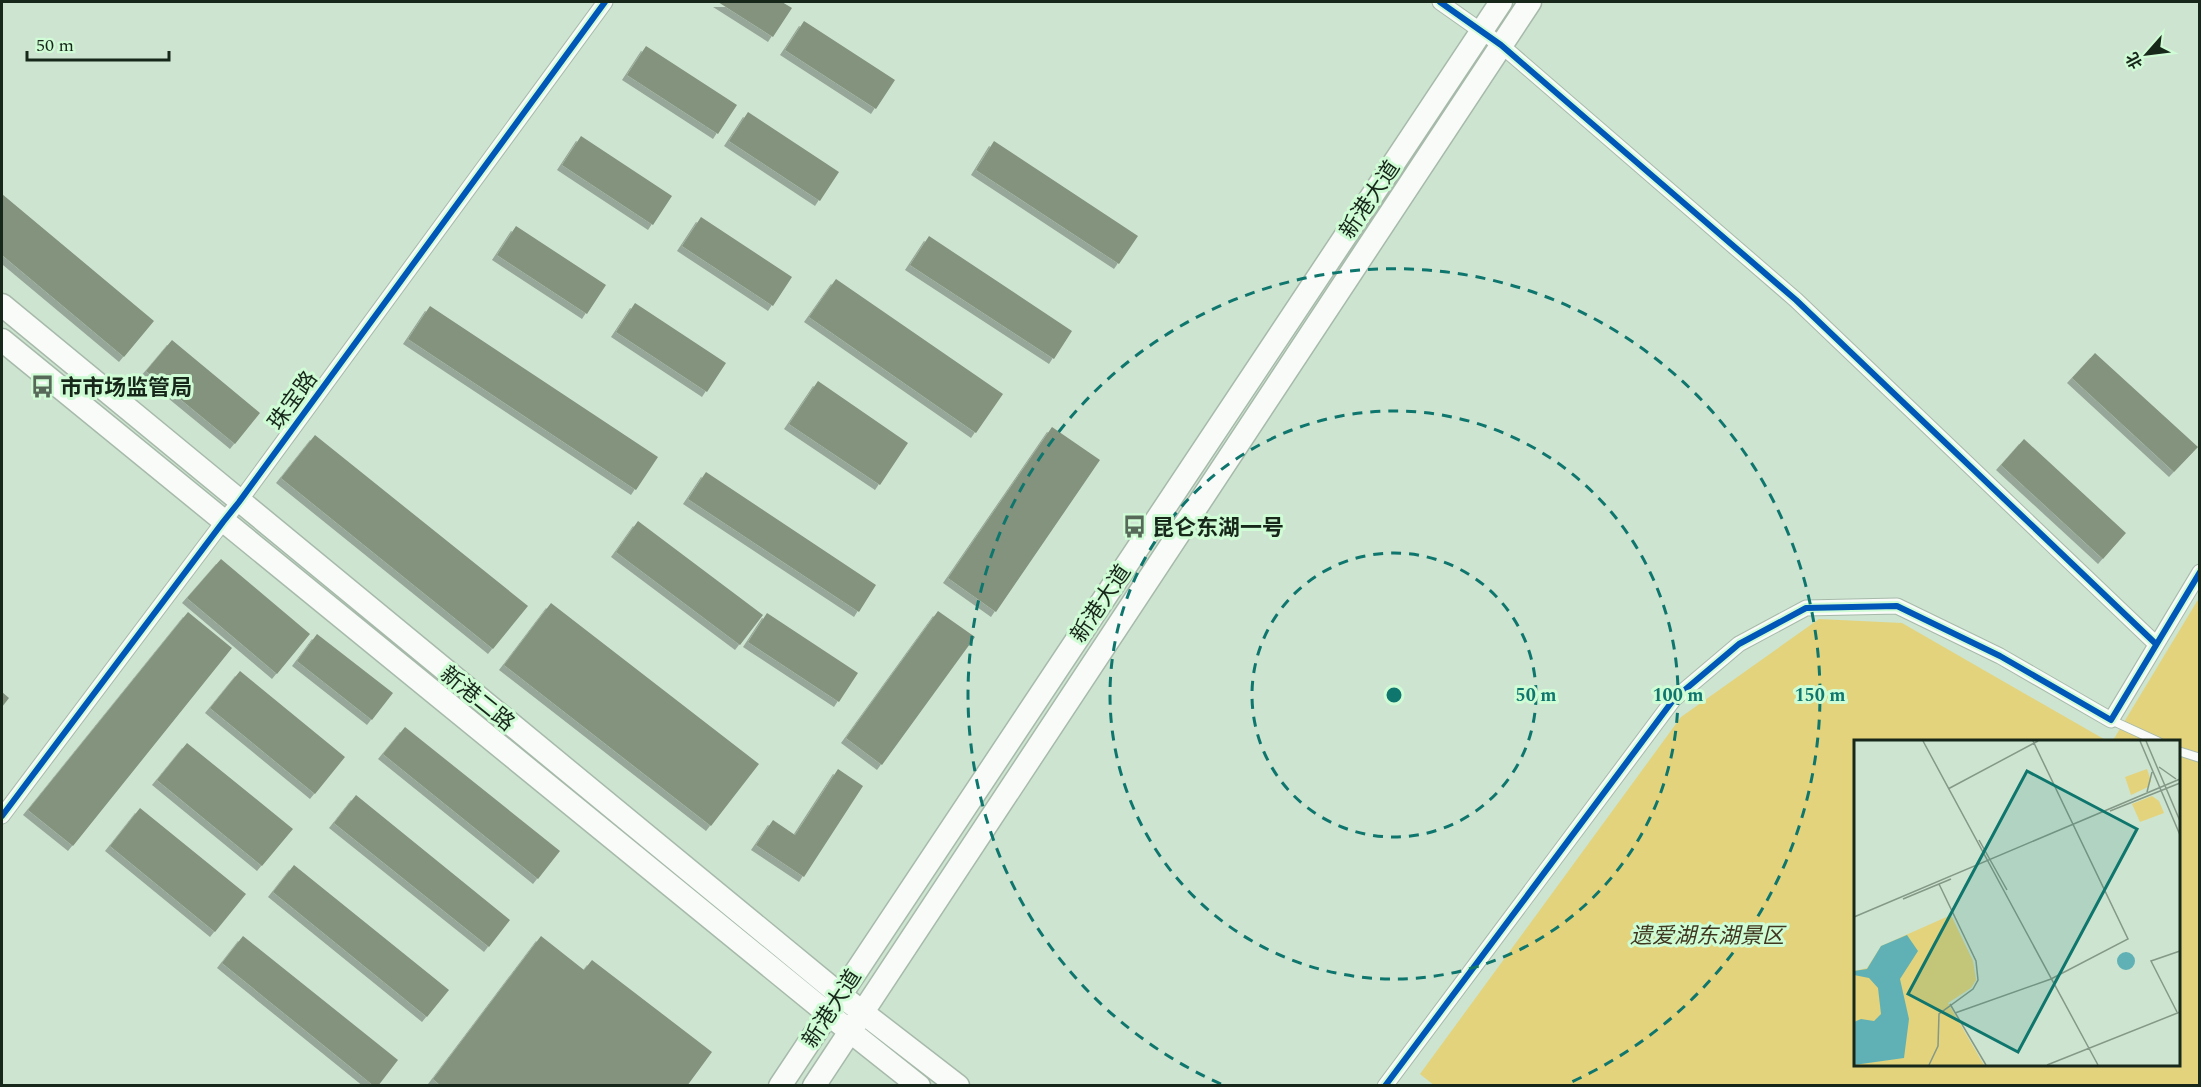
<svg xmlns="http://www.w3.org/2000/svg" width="2201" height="1087" font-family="Spectral,'Noto Sans SC',serif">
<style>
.green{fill:#e3d37c}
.building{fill:#84937e;filter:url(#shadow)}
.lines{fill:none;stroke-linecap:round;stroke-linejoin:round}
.lane-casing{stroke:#a7baaa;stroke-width:10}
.street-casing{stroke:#a7baaa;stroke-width:17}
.secondary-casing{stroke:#a7baaa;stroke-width:25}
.lane{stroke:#f8fbf8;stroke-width:8}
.street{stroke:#f8fbf8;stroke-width:15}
.secondary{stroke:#f8fbf8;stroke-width:22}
.cycleway-casing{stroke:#d0fcd5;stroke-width:10}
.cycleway{stroke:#0057b8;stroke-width:6}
.ring{fill:none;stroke:#0f766e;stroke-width:3;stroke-dasharray:10 8}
.labels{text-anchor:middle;stroke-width:6;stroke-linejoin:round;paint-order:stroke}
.street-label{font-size:22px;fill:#17281a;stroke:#d0fcd5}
.poi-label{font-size:22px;font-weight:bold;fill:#17281a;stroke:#d0fcd5;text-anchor:start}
.park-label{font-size:22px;font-style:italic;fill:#403721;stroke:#d0fcd5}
.inset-road{fill:none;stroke:#849987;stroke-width:1.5}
.view{fill:#0f766e;fill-opacity:0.15;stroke:#0f766e;stroke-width:3}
.inset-edge{fill:none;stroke:#17281a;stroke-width:3}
.centre{fill:#0f766e;stroke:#d0fcd5;stroke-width:3}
.ring-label{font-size:18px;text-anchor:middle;font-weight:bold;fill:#0f766e;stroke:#d0fcd5;stroke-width:6;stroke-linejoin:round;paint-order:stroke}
</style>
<defs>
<filter id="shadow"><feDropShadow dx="-5" dy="5" stdDeviation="0" flood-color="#0004"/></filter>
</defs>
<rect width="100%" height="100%" fill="#cde4d0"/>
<path class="green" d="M2199,598V1085L1435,1086L1420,1074L1681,717L1819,619L1902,623L2109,742H1856V1064H2178V742H2112Z"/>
<path class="building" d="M718,2H782L792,8L773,37Z
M804,21L895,80L876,109L785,50Z
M646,46L737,105L718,134L627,75Z
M748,112L839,172L820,201L729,141Z
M581,136L672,196L653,225L562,165Z
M994,141L1138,236L1119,264L976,170Z
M2,194L154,321L124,357L2,255Z
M701,217L792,277L773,306L682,246Z
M516,226L606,285L587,314L497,255Z
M929,236L1072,331L1054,359L910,265Z
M836,279L1003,394L976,433L809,317Z
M635,303L726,363L707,392L616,332Z
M430,306L658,457L636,490L408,339Z
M172,340L260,413L235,444L146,371Z
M2095,353L2198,447L2174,472L2072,378Z
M818,381L908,443L880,485L789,424Z
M1052,427L1100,460L996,612L948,578Z
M315,435L528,606L493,649L281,478Z
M2024,439L2126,533L2103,559L2001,465Z
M706,472L876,585L859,612L688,499Z
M638,521L763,615L740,645L616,552Z
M221,559L310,634L277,674L187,598Z
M551,603L759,764L711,826L504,665Z
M938,611L975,637L882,765L846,738Z
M188,612L232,648L73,846L28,810Z
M767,613L858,673L839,702L748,642Z
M317,634L393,693L372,720L297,661Z
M240,671L345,757L315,794L210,708Z
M2,692L9,698L2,707Z
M405,727L560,851L538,879L383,754Z
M187,743L293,829L262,866L157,780Z
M838,769L863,786L804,877L756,845L773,820L795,835Z
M356,795L510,920L489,947L334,823Z
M140,808L246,894L215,932L110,846Z
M294,865L449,990L427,1017L273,892Z
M243,936L398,1060L378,1086H374L222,963Z
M541,936L584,970L592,960L712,1052L687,1086H441L433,1079Z"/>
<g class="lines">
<defs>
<path id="lane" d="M2111,720L2159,742
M2178,751L2200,758"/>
<path id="street" d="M1440,2L1501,45L1796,300L2156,644
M2,816L223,522L239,502L605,2
M1385,1086L1674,699L1739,644L1806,608L1897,606L2000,656L2111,720L2200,572"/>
<path id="secondary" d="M2,305L839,994L958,1086
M2,340L827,1013L919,1086
M780,1086L1501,2
M814,1086L1530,2"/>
</defs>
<use href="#lane" class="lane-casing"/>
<use href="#street" class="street-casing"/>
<use href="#secondary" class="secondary-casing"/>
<use href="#lane" class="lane"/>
<use href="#street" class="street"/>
<use href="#secondary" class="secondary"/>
<defs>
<path id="cycleway" d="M1440,2L1501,45L1796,300L2156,644
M2,816L223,522L239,502L605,2
M1385,1086L1674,699L1739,644L1806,608L1897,606L2000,656L2111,720L2200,572"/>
</defs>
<use href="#cycleway" class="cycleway-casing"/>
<use href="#cycleway" class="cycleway"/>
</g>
<g class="ring">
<circle cx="1394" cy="695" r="142"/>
<circle cx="1394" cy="695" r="284"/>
<path d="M1221 1084A426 426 0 1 1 1567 1084"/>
</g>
<defs>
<symbol id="bus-bare" viewBox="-9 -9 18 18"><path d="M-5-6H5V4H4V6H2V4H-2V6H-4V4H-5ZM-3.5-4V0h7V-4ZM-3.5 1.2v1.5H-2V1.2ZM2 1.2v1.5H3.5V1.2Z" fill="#576a5a" stroke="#d0fcd5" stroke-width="2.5" paint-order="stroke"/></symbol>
</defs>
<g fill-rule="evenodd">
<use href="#bus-bare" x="26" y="370" width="33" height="33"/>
<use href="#bus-bare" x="1118" y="510" width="33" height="33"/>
</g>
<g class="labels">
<g class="street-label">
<text transform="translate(1369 199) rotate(-56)" y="8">新港大道</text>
<text transform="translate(292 400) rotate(-54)" y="8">珠宝路</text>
<text transform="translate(1100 603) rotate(-56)" y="8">新港大道</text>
<text transform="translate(478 698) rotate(39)" y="8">新港二路</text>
<text transform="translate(831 1008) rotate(-57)" y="8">新港大道</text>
</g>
<g class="poi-label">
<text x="60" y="395">市市场监管局</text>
<text x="1152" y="535">昆仑东湖一号</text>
</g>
<g class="park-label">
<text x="1707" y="943">遗爱湖东湖景区</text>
</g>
</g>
<g transform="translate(1854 740)">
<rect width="326" height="326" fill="#cde4d0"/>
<path d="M293,29L297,41L294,47L277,55L271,37ZM298,56L305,61L310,73L286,82L278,64ZM97,175L119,221L122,240L117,248L94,263L130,325H0V231L13,228L27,206Z" fill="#e3d37c"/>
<path d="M53,195L64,211L46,239L55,279L50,318L0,325V282L7,279L20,281L27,274L24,248L15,238L0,235V231L13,229L27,206ZM263 221a9 9 0 1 1 18 0a9 9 0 1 1-18 0Z" fill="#60b1b5"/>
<path class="inset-road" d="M69,1L244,325M286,1L326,95M292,1L326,81M305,27L322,39M94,49L184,1M293,52L298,32M256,71L326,43M125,100L153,150M49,159L97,139M0,177L326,39M96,264L132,325M323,272L297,221L326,211M101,273L197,239L274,199L179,1M75,325L84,306L85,274L119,249L124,240L122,221L85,144M193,325L326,272"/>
<path class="view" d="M173,31L283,89L164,312L54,254Z"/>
<rect width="326" height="326" class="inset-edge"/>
</g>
<circle cx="1394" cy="695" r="9" class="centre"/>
<g class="ring-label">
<text x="1536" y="701">50 m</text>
<text x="1678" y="701">100 m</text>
<text x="1820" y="701">150 m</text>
</g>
<rect width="2201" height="1087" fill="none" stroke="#17281a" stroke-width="6"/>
<g transform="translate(2147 54) rotate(242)" stroke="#d0fcd5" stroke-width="4.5" paint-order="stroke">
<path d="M0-4.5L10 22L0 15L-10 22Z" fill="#17281a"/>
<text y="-9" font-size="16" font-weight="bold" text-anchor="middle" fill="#17281a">北</text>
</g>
<path d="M27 51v9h142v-9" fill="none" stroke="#17281a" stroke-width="3"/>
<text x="36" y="51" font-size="18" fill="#17281a" stroke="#d0fcd5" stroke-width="4.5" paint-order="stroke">50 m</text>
</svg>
